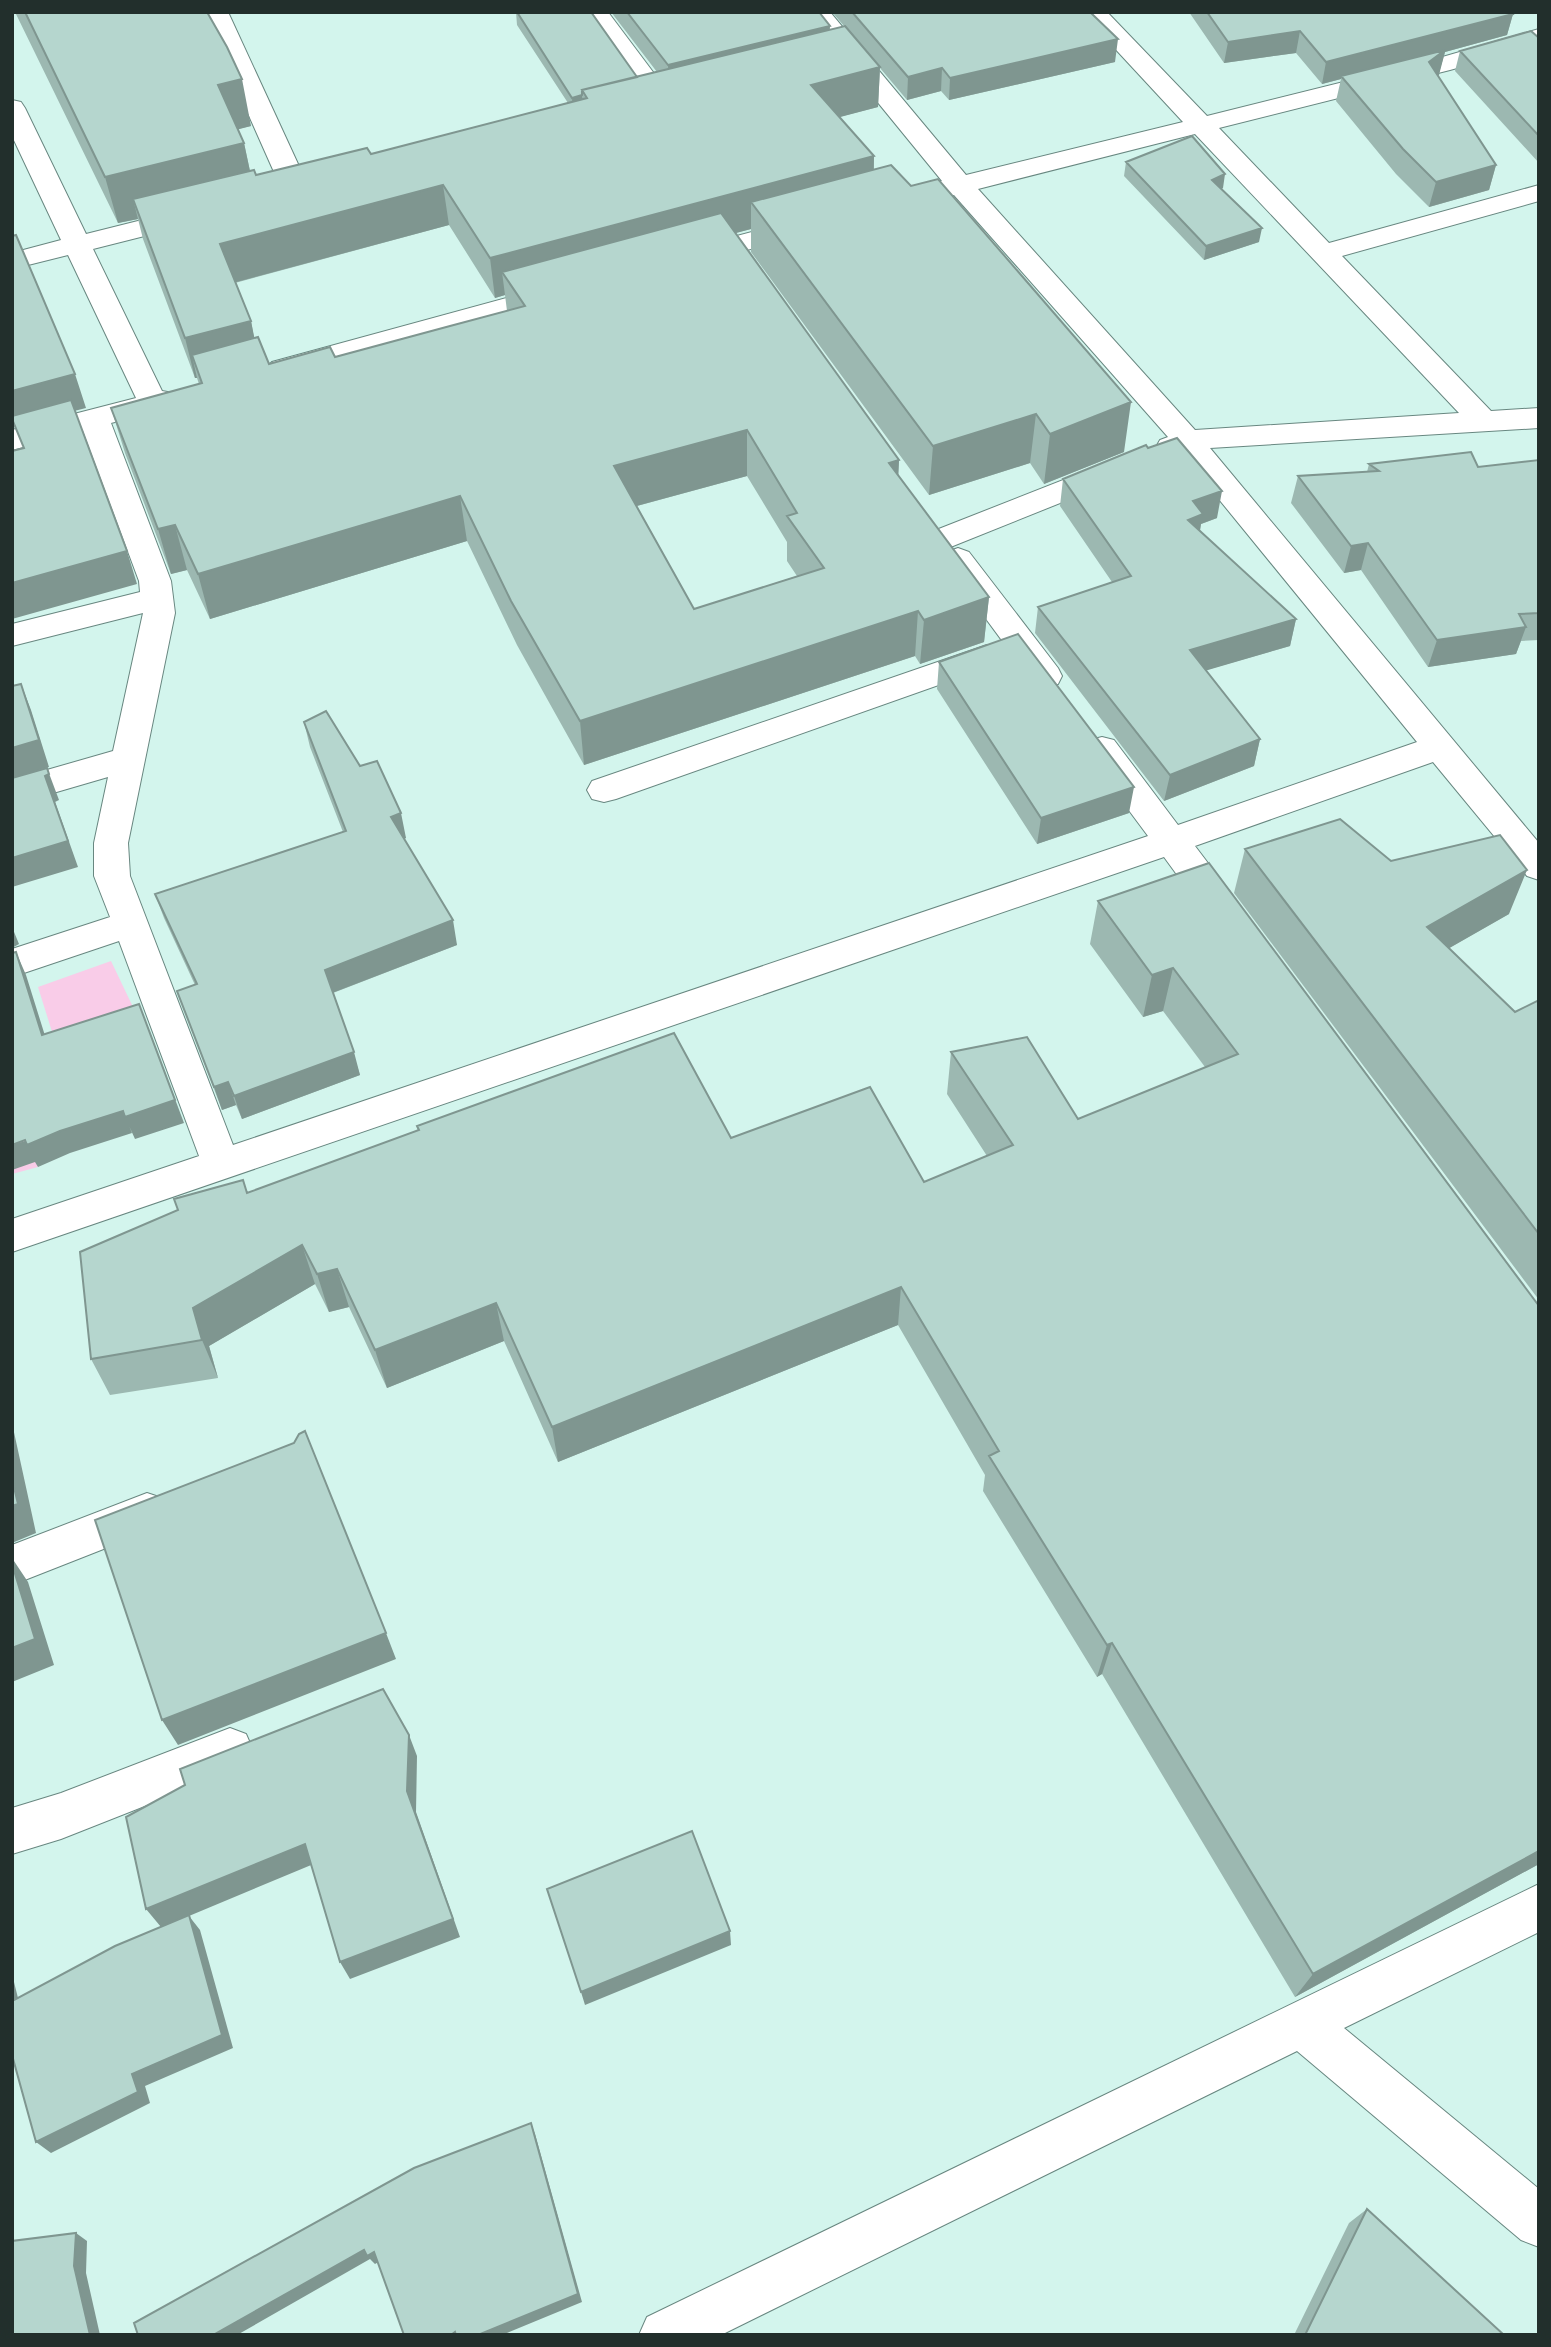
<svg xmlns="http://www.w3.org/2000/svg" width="1551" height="2347" font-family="'IBM Plex Sans',sans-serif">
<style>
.green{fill:#f9cce8}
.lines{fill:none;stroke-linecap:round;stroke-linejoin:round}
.minor-casing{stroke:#688780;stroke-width:2}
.minor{fill:#fff;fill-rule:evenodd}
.wall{fill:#9cb8b1;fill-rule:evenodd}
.shaded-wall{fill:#7f9690}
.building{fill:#b5d6ce;stroke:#7f9690;stroke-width:2;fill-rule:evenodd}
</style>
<rect width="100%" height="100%" fill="#d3f5ed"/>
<path class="green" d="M111,961L143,1028L28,1141L38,1167L12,1174V1071L59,1054L38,987Z"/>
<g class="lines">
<defs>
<path id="minor" d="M203,12H228L310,190L306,196L296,198L286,196L282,190Z
M583,12H608L674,100L670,106L661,108L652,106Z
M804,12H830L966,175L1183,122L1081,12H1107L1207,116L1432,60L1539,29V45L1450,70L1219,128L1329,243L1539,185V201L1342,256L1491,411L1539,408V428L1210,448L1539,843V880L1527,876L1433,762L1195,846L1236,900L1241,910L1236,920L1223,924L1210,920L1164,857L12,1252V1219L199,1156L119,941L12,977V949L110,917L94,876V843L108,777L12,805V780L113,751L143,613L12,646V624L140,592L139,581L83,431L12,450V430L136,398L68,255L12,269V253L61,240L12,136V100L21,102L25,108L86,234L190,208L200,210L204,216L200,222L93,249L162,391L173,393L178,400L173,407L111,423L171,581L175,613L128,843L130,876L233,1145L1148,836L1090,758L1085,749L1090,740L1102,737L1114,740L1178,825L1417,742L1182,454L1171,457L1160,454L1156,447L1160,440L1168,437L954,195L896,209L886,207L882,201L886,195L942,181ZM1195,134L1459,413L1195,430L978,189Z
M801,219L811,221L815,227L811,233L690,265L680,263L676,257L680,251Z
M558,284L568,287L572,293L568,299L282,377L272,374L267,368L272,362Z
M1109,462L1120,465L1124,472L1120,479L953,546L942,549L931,546L926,539L931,532Z
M958,548L969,552L1058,668L1062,676L1058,684L1046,688L1034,684L947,566L942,559L947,552Z
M987,645L998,648L1003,656L998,664L616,799L604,802L592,799L587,790L592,781Z
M147,1493L162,1498L168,1512L162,1526L12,1585V1545Z
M230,1728L246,1734L253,1750L246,1766L61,1839L12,1854V1808L61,1793Z
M1539,1884V1932L1344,2028L1539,2189V2247L1521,2240L1297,2051L721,2335H639L647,2317Z"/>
</defs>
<use href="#minor" class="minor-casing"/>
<use href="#minor" class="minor"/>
</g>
<path class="wall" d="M15,12H207L251,126L238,129L244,143L250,171L256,175L371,154L568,103L517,25L516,12H591L637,77L657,72L611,12H819L830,30L844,26L832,12H1090L1115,62L949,100L941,91L907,100L880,68L878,107L839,117L874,156V169L1124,452L1044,484L1030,463L929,495L751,252V229L735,233L899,460L898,476L989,597L984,642L920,664L915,656L584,765L517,645L467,541L210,619L187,570L171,574L125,453L111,408L199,384L197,378H195L143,239L138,219L118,223ZM449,225L495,298L505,295L507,311L335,357L269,364L254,338L251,321L235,283ZM747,476L787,542V561L797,576L694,609L637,506Z
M1189,12H1512L1513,14L1507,35L1445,52L1438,76L1496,165L1489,190L1429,207L1396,174L1336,101L1341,79L1322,84L1296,53L1224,63Z
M1539,38V163L1455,71L1460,51Z
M1126,162L1223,188L1221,189L1259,242L1204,260L1124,176Z
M1539,460V640L1521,641L1516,654L1428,667L1361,570L1344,573L1291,503L1298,476L1367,472L1369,464L1478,467Z
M1063,479L1217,518L1201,524L1200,531L1296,619L1290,646L1206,670L1260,739L1254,766L1164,801L1035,633L1038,607L1112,582L1060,506Z
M939,662L1129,813L1037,844L937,689Z
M304,722L360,766L406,838L404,839L457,945L333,993L360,1075L242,1119L236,1105L222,1110L177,991L195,985L164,918L155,894L343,832L310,747Z
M1245,849L1391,861L1509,914L1449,948L1515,1012L1539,1000V1300L1234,893Z
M1209,863L1539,1306V1864L1295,1997L1102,1674L1097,1677L983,1491L985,1475L898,1325L558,1462L504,1341L387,1388L349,1307L329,1312L315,1284L209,1346L218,1378L110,1395L91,1359L247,1193L418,1131L417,1126L731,1138L924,1182L987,1156L947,1094L951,1052L1078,1119L1205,1067L1163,1011L1143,1017L1090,944L1098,901Z
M1367,2209L1504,2335H1294L1349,2223Z"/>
<path class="shaded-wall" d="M1513,14L1507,35L1445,52L1439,75L1423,88L1429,62L1341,76V79L1322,84L1326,62Z
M830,26L829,48L669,88L668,65Z
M1300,31L1296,53L1224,63L1228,42Z
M1118,39L1115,62L949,100L950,78Z
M880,67L878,107L810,125L811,85Z
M942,68L941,91L907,100L908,77Z
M242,79L251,126L228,132L218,85Z
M582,95L583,109L573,112L572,98Z
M244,143L254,190L133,199L138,219L118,223L105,177Z
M874,156L873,196L751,202V229L516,292L502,272L505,295L495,298L490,258Z
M1496,165L1489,190L1429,207L1436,182Z
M1225,174L1223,188L1210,194L1212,180Z
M443,185L449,225L229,284L220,244Z
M1262,228L1259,242L1204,260L1206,246Z
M251,321L259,361L192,355L197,378H195L185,338Z
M75,374L86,408L15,426L12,419V391Z
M1131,402L1124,452L1044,484L1050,434Z
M1036,414L1030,463L929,495L933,446Z
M747,430V476L618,511L614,466Z
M899,460L897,505L889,463Z
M1222,491L1217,518L1201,524L1198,541L1183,547L1193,501Z
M460,496L467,541L210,619L198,574Z
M175,525L187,570L171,574L158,529Z
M1368,543L1361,570L1344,573L1351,546Z
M127,551L137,584L12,619V583Z
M989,597L984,642L920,664L924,620Z
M918,611L915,656L584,765L580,721Z
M1296,619L1290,646L1184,677L1190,650Z
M1526,627L1516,654L1428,667L1437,640Z
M21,684L31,710L49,767L12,778V748Z
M1260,739L1254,766L1164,801L1170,775Z
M47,768L59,800L55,802L78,867L12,887V858Z
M1134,787L1129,813L1037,844L1041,818Z
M401,813L406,838L396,842L391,817Z
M1527,870L1509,914L1411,970L1427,927Z
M453,920L457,945L332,993L325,970Z
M12,927L19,944L12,948Z
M16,952L26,975L52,1058L42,1035Z
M1173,968L1163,1011L1143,1017L1152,975Z
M148,1027L184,1123L135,1139L125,1117Z
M354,1052L360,1075L242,1119L234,1096Z
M228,1082L236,1105L222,1110L214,1087Z
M123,1111L132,1133L70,1153L38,1167L35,1162L12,1170V1145Z
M302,1245L315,1284L209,1346L218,1378L202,1340L193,1308Z
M337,1269L349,1307L329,1312L317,1274Z
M901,1287L898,1325L558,1462L552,1427Z
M496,1303L504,1341L387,1388L375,1350Z
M12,1423L36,1533L12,1543Z
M12,1558L28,1582L54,1665L12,1682Z
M386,1633L396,1659L178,1745L162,1720Z
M1112,1643L1102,1674L1097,1677L1107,1645Z
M409,1735L417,1756L416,1812L460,1937L350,1979L340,1962Z
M305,1844L316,1863L189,1916L200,1930L233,2048L145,2086L150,2103L51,2153L36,2142L132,2074L161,1927L146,1909Z
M1539,1851V1864L1295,1997L1313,1974Z
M730,1931L731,1945L585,2005L581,1992Z
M12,1974L18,1998L12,2000Z
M531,2123L535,2134L582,2302L502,2335H478Z
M76,2233L87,2241L86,2273L100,2335H90L74,2266Z
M364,2250L374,2252L382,2260L375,2264L370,2259L237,2335H213Z"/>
<path class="building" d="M25,12H207L227,47L242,79L218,85L244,143L105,177Z
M517,12H591L637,77L582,90V95L572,98Z
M627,12H819L830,26L668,65Z
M852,12H1090L1118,39L950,78L942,68L908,77Z
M1207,12H1512L1513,14L1326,62L1300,31L1228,42Z
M845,26L880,67L811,85L874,156L490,258L443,185L220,244L251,321L185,338L133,199L254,170L256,175L367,148L371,154L587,98L582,90Z
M1531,31L1539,38V136L1460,51Z
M1445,50L1429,62L1496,165L1436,182L1403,149L1341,76Z
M1192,136L1225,174L1212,180L1262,228L1206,246L1126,162Z
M891,165L911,186L938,179L1131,402L1050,434L1036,414L933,446L751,202Z
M721,213L899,460L889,463L989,597L924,620L918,611L580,721L511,601L460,496L198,574L175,525L158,529L111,408L202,383L192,355L258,337L269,364L330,347L335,357L450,326L525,306L502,272ZM747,430L797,513L787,516L824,568L694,609L614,466Z
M16,235L75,374L12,391V236Z
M71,400L127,551L12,583V451L24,448L12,419V416Z
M1177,438L1222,491L1193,501L1203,514L1188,520L1296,619L1190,650L1260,739L1170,775L1038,607L1131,576L1063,479L1146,445L1148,448Z
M1471,452L1478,467L1539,460V613L1519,614L1526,627L1437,640L1368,543L1351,546L1298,476L1379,471L1369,464Z
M1018,634L1134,787L1041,818L939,662Z
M21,684L39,740L12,748V686Z
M326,711L360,766L377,761L401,813L391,817L453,920L325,970L354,1052L234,1096L228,1082L214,1087L177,991L197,984L155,894L346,831L304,722Z
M47,768L49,774L45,776L68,841L12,858V778Z
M1340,819L1391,861L1500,835L1527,870L1427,927L1515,1012L1539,1000V1234L1245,849Z
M1209,863L1539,1306V1851L1313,1974L1112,1643L1107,1645L989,1456L999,1451L901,1287L552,1427L496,1303L375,1350L337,1269L317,1274L302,1245L193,1308L202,1340L91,1359L80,1252L178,1210L174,1199L243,1180L247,1193L419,1130L417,1126L674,1033L731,1138L870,1087L924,1182L1013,1145L951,1052L1027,1037L1078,1119L1238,1054L1173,968L1152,975L1098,901Z
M16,952L42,1035L139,1004L175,1100L125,1117L123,1111L60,1131L27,1145L25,1140L12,1145V953Z
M305,1431L386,1633L162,1720L95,1520L294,1443L299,1434Z
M12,1479L18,1504L12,1506Z
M12,1564L35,1639L12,1648Z
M383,1689L409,1735L407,1791L453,1919L340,1962L305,1844L146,1909L126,1817L185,1785L180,1769Z
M692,1831L730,1931L581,1992L547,1889Z
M189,1915L222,2035L132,2074L138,2092L36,2142L12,2055V2001L115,1946Z
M531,2123L578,2294L478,2335H456L455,2332L451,2335H404L374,2252L367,2256L364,2250L213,2335H138L134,2323L414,2168Z
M1367,2209L1504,2335H1305Z
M76,2233L74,2266L90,2335H12V2241Z"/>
<rect width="1551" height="2347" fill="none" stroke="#222f2c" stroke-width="28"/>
</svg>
